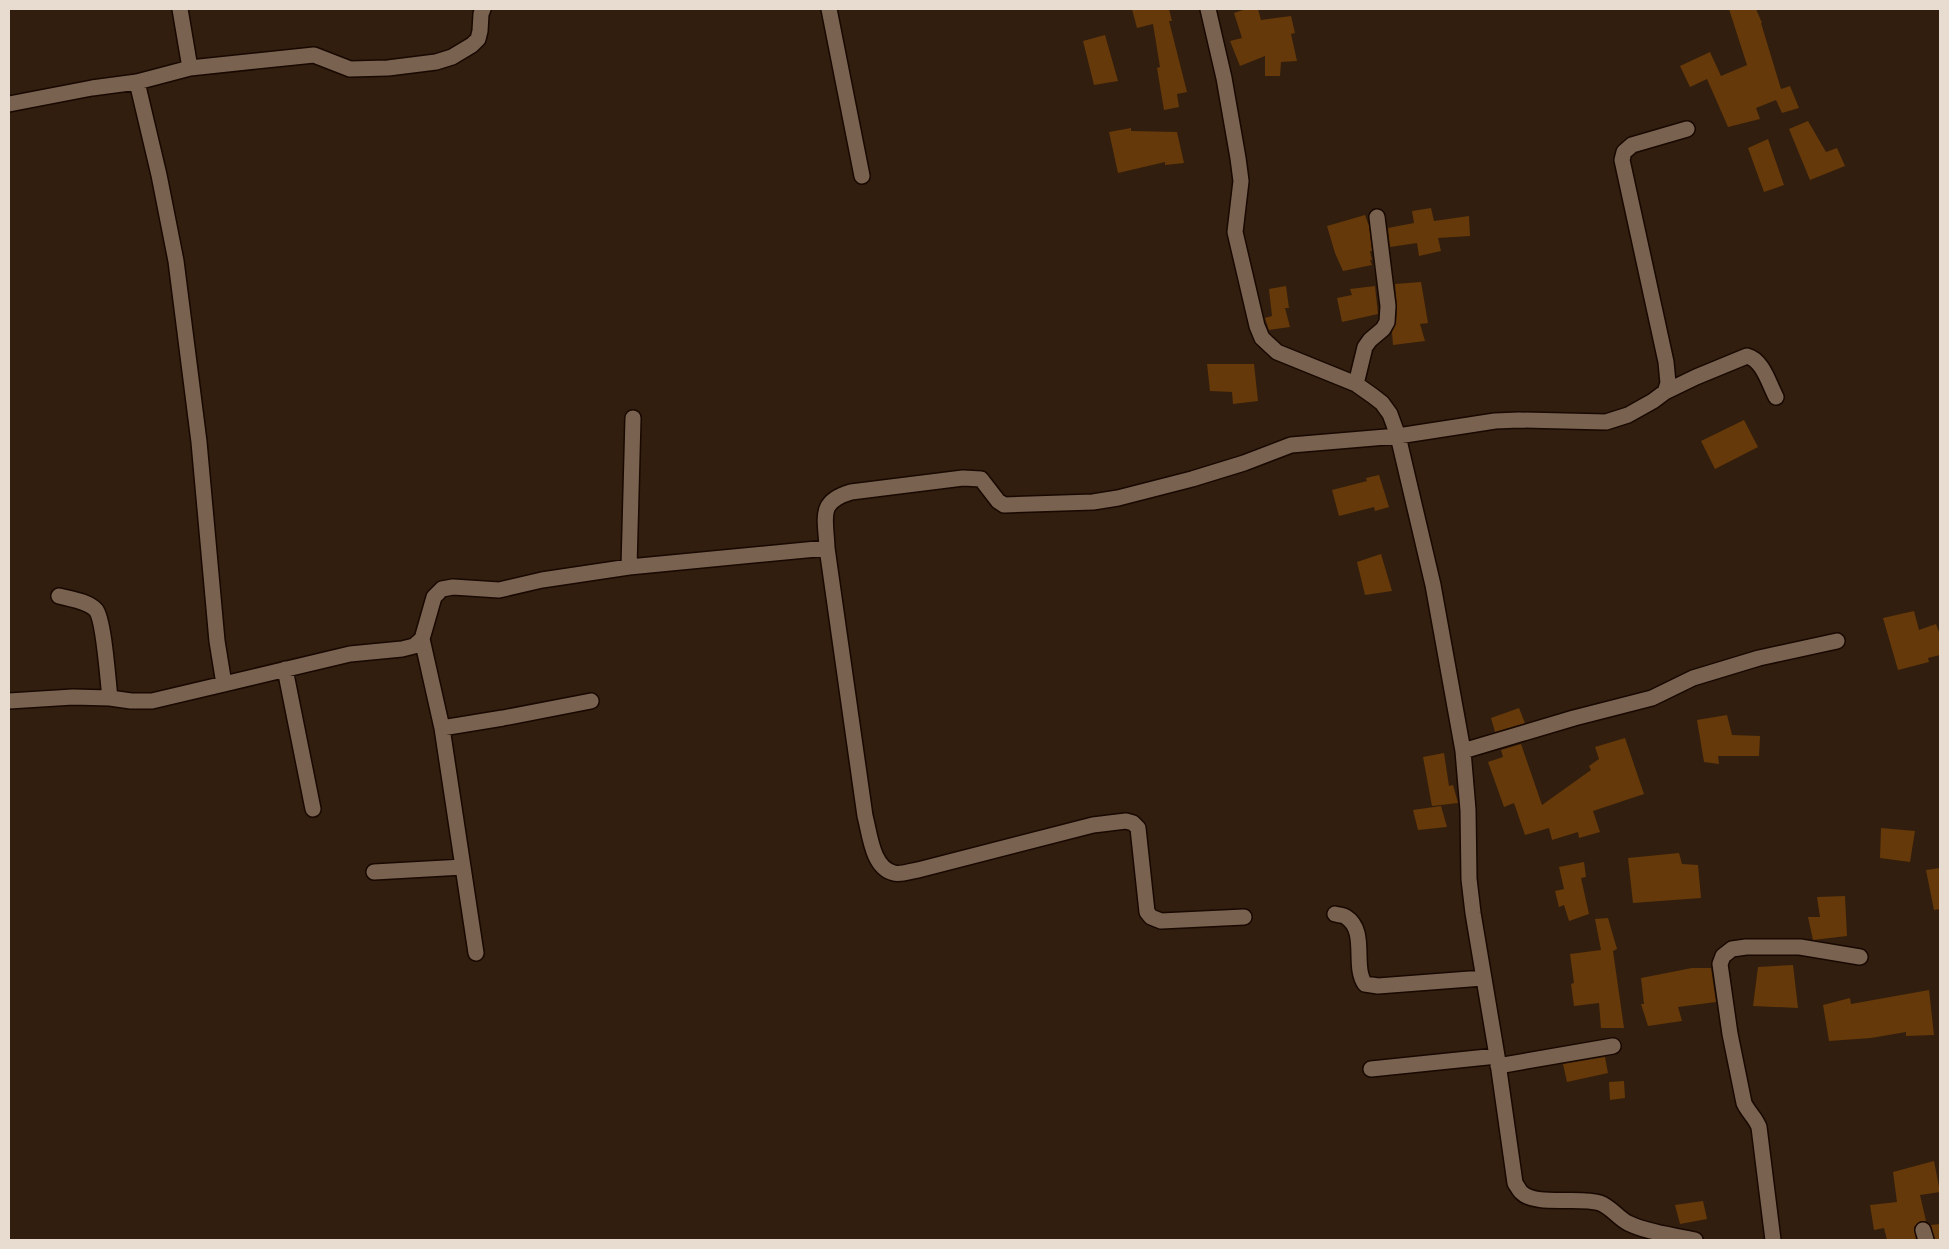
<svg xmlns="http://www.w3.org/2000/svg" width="1949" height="1249" font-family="Cabin,sans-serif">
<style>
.building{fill:#653909}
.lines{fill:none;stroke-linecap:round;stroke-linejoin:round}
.street-casing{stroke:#180800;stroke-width:18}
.street{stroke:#796350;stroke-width:15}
</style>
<rect width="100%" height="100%" fill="#311e0e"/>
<path class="building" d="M1132,9H1169L1172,21H1169L1187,92L1177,94L1179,107L1164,110L1157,68L1160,67L1153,24L1137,28Z
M1246,9H1258L1261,20L1291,16L1295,33L1291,34L1297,61L1281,62L1280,76H1265V56L1240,66L1230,41L1242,38L1234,13Z
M1729,9H1756L1762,23H1761L1781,89L1790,86L1799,108L1782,113L1776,100L1756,108L1760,119L1728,127L1707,79L1690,87L1680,66L1710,52L1721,76L1747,65Z
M1105,35L1118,81L1094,85L1083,41Z
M1808,121L1826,152L1837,148L1845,166L1810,180L1789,129Z
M1131,128V131L1177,132L1184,163L1165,165V162L1118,173L1109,132Z
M1768,139L1784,185L1764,192L1748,148Z
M1431,208L1434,221L1469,216L1470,236L1438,238L1441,251L1419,256L1417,243L1390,247L1388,228L1414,223L1412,211Z
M1365,215L1369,226L1372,251H1370L1372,260H1370L1372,265L1343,271L1335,253L1327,226Z
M1421,282L1428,323L1420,324L1425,341L1393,345L1392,332L1396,323L1397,307L1395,284Z
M1286,286L1289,308H1285L1290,327L1269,330L1265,318L1272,316L1269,289Z
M1375,286L1378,314L1342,322L1337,298L1352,295L1350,289Z
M1207,364H1254L1258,401L1233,404L1232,392L1210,391Z
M1744,420L1758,447L1715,469L1701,441Z
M1379,475L1389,507L1375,511L1374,507L1339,516L1332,490L1367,481L1366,478Z
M1381,554L1392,591L1365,595L1357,562Z
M1914,611L1919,630L1936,624L1940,635V655L1928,658L1929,662L1898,670L1883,618Z
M1519,708L1525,723L1495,732L1491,718Z
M1727,715L1732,735L1760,736L1759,756H1718L1719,764L1704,762L1697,720Z
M1625,738L1644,794L1593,811L1600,832L1579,838L1578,832L1552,840L1549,828L1525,835L1514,803L1504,807L1488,762L1503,757L1501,750L1521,744L1542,805L1591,770L1589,766L1599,759L1595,747Z
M1444,753L1449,786L1453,785L1458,803L1432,806L1423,757Z
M1441,806L1447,827L1418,830L1413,810Z
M1881,828L1915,831L1910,862L1880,858Z
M1679,853L1682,864L1698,865L1701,898L1633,903L1628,858Z
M1584,862L1586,877L1581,878L1589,914L1569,921L1564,905L1559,907L1555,891L1564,889L1559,867Z
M1940,868V909L1934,910L1926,870Z
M1845,896L1847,936L1813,940L1808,917H1820L1817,897Z
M1608,918L1617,949L1613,951L1624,1028H1601L1599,1003L1574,1006L1571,984L1574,983L1570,954L1601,950L1595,919Z
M1793,965L1798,1008L1753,1006L1758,967Z
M1692,968H1711L1716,1002L1678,1007L1682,1021L1648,1026L1641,1004H1644L1641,978Z
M1929,990L1934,1035L1906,1036V1032L1871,1038L1829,1041L1823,1005L1850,998L1851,1004Z
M1605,1057L1608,1073L1567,1082L1563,1064Z
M1624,1081L1625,1098L1610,1100L1609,1082Z
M1934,1161L1940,1192L1920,1195L1926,1221H1920L1914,1227L1916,1240H1887L1884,1228L1874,1230L1870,1205L1897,1202L1893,1172Z
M1703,1201L1707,1219L1680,1224L1675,1205Z
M1940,1224V1240H1935L1931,1225Z"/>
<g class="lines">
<defs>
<path id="street" d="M180,9L190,68
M829,9L862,176
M1208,9L1224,78L1238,158L1241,181L1235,232L1257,326L1262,338L1277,352L1356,384L1373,396L1382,403L1390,414L1398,436L1433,585L1463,751L1468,810L1469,879L1473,913L1497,1056L1515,1183C1517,1186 1519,1190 1521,1192C1535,1207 1580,1196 1600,1203C1611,1207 1618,1218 1628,1223C1648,1233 1674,1235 1695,1240
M137,82L159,175L176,261L199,442L217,641L224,684L350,654L402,649L414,646L422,639L434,597L442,589L453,587L499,590L542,580L629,567L827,548
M9,104L92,88L137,82L190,68L314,55L350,69L388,68L436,62L452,57L472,45L478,39L480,31L481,14L483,9
M1356,384L1365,347L1370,340L1383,329L1387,322L1388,306L1377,217
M1665,392L1696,377L1747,356C1763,360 1769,384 1776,397
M629,567L633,418
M59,596C70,599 88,601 96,610C104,620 108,682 110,698
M422,639L442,728L476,953
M285,669L313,809
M9,701L73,697L110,698L131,701H152L224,684
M442,728L503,718L591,701
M1463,751L1574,718L1652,698L1693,678L1759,658L1837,641
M374,872L463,867
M1335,914C1338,915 1344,915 1346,917C1368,931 1352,966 1365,984L1378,986L1483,978
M1244,917L1161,921L1151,917L1147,912L1138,828L1133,823L1126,821L1093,825L918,870C910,871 901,875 894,873C872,868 870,834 865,816L827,548C826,518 817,502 851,492L963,478L981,479L998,501L1004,505L1093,502L1118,498L1192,479L1244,463L1291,445L1398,436L1495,421L1519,420L1606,422L1628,415L1653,401L1665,392L1668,383L1666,362L1622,160L1624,152L1632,145L1687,129
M1498,1066L1613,1046
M1371,1069L1497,1056
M1923,1230L1926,1240
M1773,1240L1759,1127C1755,1117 1748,1112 1744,1103L1730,1034L1720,964L1723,956L1732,949L1746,947H1800L1860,957"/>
</defs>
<use href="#street" class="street-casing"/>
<use href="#street" class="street"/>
</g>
<rect width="1949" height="1249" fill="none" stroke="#e8dbd0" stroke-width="20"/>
</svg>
